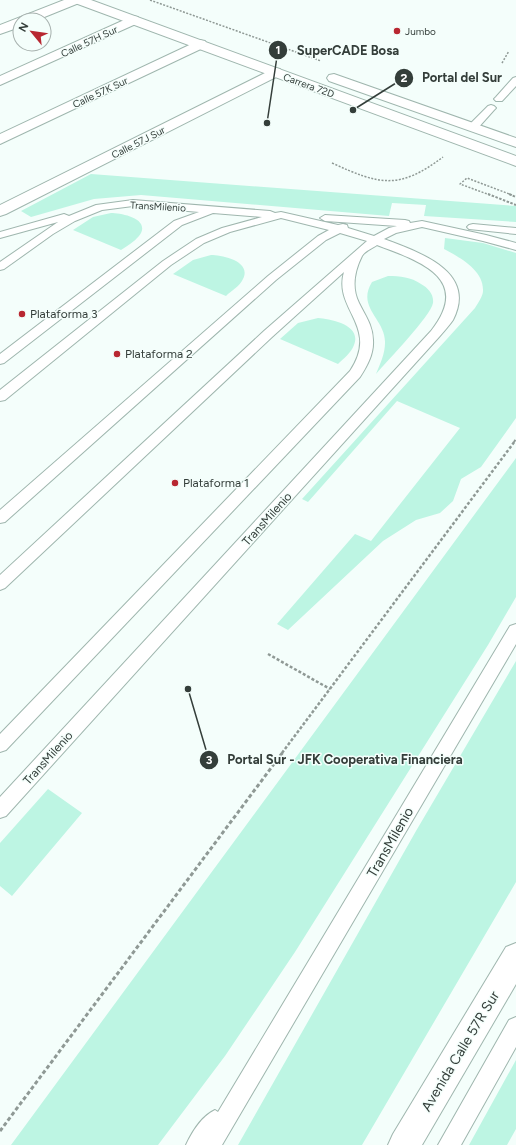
<svg xmlns="http://www.w3.org/2000/svg" width="516" height="1145" font-family="Figtree,sans-serif">
<style>
.green{fill:#bdf5e3}
.lines{fill:none;stroke-linecap:round;stroke-linejoin:round}
.service-casing{stroke:#9fb6ae;stroke-width:2}
.minor-casing{stroke:#9fb6ae;stroke-width:2}
.tertiary-casing{stroke:#9fb6ae;stroke-width:2}
.trunk-casing{stroke:#9fb6ae;stroke-width:2}
.path-far3{stroke:#8f9995;stroke-width:1.5;stroke-dasharray:2 1.5;stroke-linecap:butt}
.path-far2{stroke:#8f9995;stroke-width:2;stroke-dasharray:2.5 1.5;stroke-linecap:butt}
.path-far1{stroke:#8f9995;stroke-width:2.5;stroke-dasharray:3 2;stroke-linecap:butt}
.path{stroke:#8f9995;stroke-width:3;stroke-dasharray:4 2.5;stroke-linecap:butt}
.service{fill:#fff;fill-rule:evenodd}
.minor{fill:#fff;fill-rule:evenodd}
.tertiary{fill:#fff;fill-rule:evenodd}
.trunk{fill:#fff;fill-rule:evenodd}
.poi-dot{fill:#b82731;stroke:#f4fefb;stroke-width:1.5}
.labels{text-anchor:middle;stroke-width:3;stroke-linejoin:round;paint-order:stroke}
.far-poi-label{font-size:10px;fill:#343e3a;stroke:#f4fefb;text-anchor:start}
.far-street-label{font-size:10px;fill:#343e3a;stroke:#f4fefb}
.poi-label{font-size:12px;fill:#343e3a;stroke:#f4fefb;text-anchor:start}
.street-label{font-size:12px;fill:#343e3a;stroke:#f4fefb}
.near-street-label{font-size:14px;fill:#343e3a;stroke:#f4fefb}
.leader{fill:none;stroke:#343e3a;stroke-width:1.5}
.callout-dot{fill:#343e3a;stroke:#f4fefb;stroke-width:1.5}
.mark-label{font-size:12px;text-anchor:middle;font-weight:bold;fill:#fff}
.callout-label{font-size:13px;text-anchor:middle;font-weight:bold;fill:#343e3a;stroke:#f4fefb;stroke-width:3;stroke-linejoin:round;paint-order:stroke}
</style>
<rect width="100%" height="100%" fill="#f4fefb"/>
<path class="green" d="M91,174L516,206V222L424,216L426,205L392,203L389,216L141,195L94,199L31,217L21,211Z
M111,213C122,213 152,219 139,236C134,242 127,246 121,250L73,230L93,217Z
M445,238L483,243L516,253V418L481,467L461,479L453,501L440,513L416,520L383,541L288,630L277,624L355,534L371,541L460,428L397,401L308,502L302,499L475,308C478,303 483,296 483,291C484,270 459,257 444,249Z
M211,255C222,255 252,261 243,279C240,286 231,291 226,296L173,274L193,260Z
M388,276C400,276 411,277 421,284C428,288 434,294 433,303C431,316 387,361 376,374C380,364 385,354 385,343C386,319 356,308 372,282Z
M318,318C331,319 362,325 354,345C351,353 343,359 338,364L280,339L298,323Z
M516,458V597L488,645L295,952L225,1056L158,1145H11Z
M516,661V882L362,1145H238L416,831Z
M48,789L82,813L12,896L0,886V843Z
M516,1060V1129L507,1145H469Z"/>
<g class="lines">
<defs>
<path id="service" d="M516,77V86L502,101H496L494,99L496,97L513,78Z
M491,105L494,106L496,108L494,110L477,129H469L468,127L469,125L488,106Z
M133,200L270,211L275,213L281,212L338,225L343,224L347,225L348,228L374,236L389,228L397,226L325,221L320,218L325,215L405,220L409,221L410,223L422,221L486,235L516,243V250L483,241L422,227L396,233L384,239C418,252 478,271 453,320C449,326 444,331 439,337L6,816L0,818V797L431,331C473,278 419,261 377,245C373,248 365,251 362,256C355,270 351,287 359,303C365,315 373,326 373,340C374,354 367,366 360,377L6,750L0,752V734L350,371C380,326 333,310 344,272L272,337L5,588L0,590V575L264,331L367,241L340,233L326,240L276,280L5,522L0,523V510L268,276L318,236L329,230L281,218L230,232L204,243L171,265L5,400L0,401V390L163,261L196,239L222,228L262,217L213,213L182,225L4,363L0,364V354L174,221L199,212L133,206L102,210L75,221L53,234L4,269L0,270V262L58,222L0,238V232L64,214L69,216L96,205Z
M473,224L516,228V234L469,229L467,227L469,225Z
M516,624V644L222,1145H186C192,1132 202,1116 215,1110L218,1112L510,626Z
M516,1017V1047L461,1145H438L509,1020Z"/>
<path id="minor" d="M64,0H81L79,3L37,20H20V27L0,34V25Z
M133,16L138,17L139,20L138,23L0,85V76Z
M200,40L205,41L207,44L205,47L0,144V134Z
M275,68L280,69L282,72L280,75L6,214L0,216V205Z"/>
<path id="tertiary" d="M73,0H91L516,156V166L75,3Z
M334,74L516,138V147L329,81L327,78L329,75Z"/>
<path id="trunk" d="M516,943V984L422,1145H388L393,1134L506,947Z"/>
</defs>
<use href="#service" class="service-casing"/>
<use href="#minor" class="minor-casing"/>
<use href="#tertiary" class="tertiary-casing"/>
<use href="#trunk" class="trunk-casing"/>
<path class="path-far3" d="M150,0L321,61
M502,63L509,51
M332,163C380,185 399,190 443,157
M490,195L460,184L467,178L512,195"/>
<path class="path-far2" d="M488,194L516,205
M509,194L516,197
M514,442L516,439"/>
<path class="path-far1" d="M268,654L330,689
M282,753L515,441"/>
<path class="path" d="M0,1131L283,752"/>
<use href="#service" class="service"/>
<use href="#minor" class="minor"/>
<use href="#tertiary" class="tertiary"/>
<use href="#trunk" class="trunk"/>
</g>
<g class="poi-dot">
<circle cx="397" cy="31" r="4"/>
<circle cx="22" cy="314" r="4"/>
<circle cx="117" cy="354" r="4"/>
<circle cx="175" cy="483" r="4"/>
</g>
<g class="labels">
<g class="far-poi-label">
<text x="405" y="35">Jumbo</text>
</g>
<g class="far-street-label">
<text transform="translate(89 41) rotate(-25)" y="4">Calle 57H Sur</text>
<text transform="translate(309 85) rotate(20)" y="4">Carrera 72D</text>
<text transform="translate(100 92) rotate(-25)" y="4">Calle 57K Sur</text>
<text transform="translate(138 142) rotate(-27)" y="4">Calle 57J Sur</text>
<text transform="translate(158 206) rotate(3)" y="4">TransMilenio</text>
</g>
<g class="poi-label">
<text x="30" y="318">Plataforma 3</text>
<text x="125" y="358">Plataforma 2</text>
<text x="183" y="487">Plataforma 1</text>
</g>
<g class="street-label">
<text transform="translate(267 519) rotate(-48)" y="4">TransMilenio</text>
<text transform="translate(48 758) rotate(-48)" y="4">TransMilenio</text>
</g>
<g class="near-street-label">
<text transform="translate(390 842) rotate(-60)" y="5">TransMilenio</text>
<text transform="translate(460 1051) rotate(-59)" y="5">Avenida Calle 57R Sur</text>
</g>
</g>
<path class="leader" d="M267 123L278 50M353 110L404 78M188 689L209 760"/>
<g class="callout-dot">
<circle cx="267" cy="123" r="4"/>
<circle cx="353" cy="110" r="4"/>
<circle cx="188" cy="689" r="4"/>
<circle cx="278" cy="50" r="10"/>
<circle cx="404" cy="78" r="10"/>
<circle cx="209" cy="760" r="10"/>
</g>
<g class="mark-label">
<text x="278" y="54">1</text>
<text x="404" y="82">2</text>
<text x="209" y="764">3</text>
</g>
<g class="callout-label">
<text x="348" y="55">SuperCADE Bosa</text>
<text x="462" y="82">Portal del Sur</text>
<text x="345" y="764">Portal Sur - JFK Cooperativa Financiera</text>
</g>
<g transform="translate(32 32) rotate(299)"><circle r="19" fill="#f4fefb" stroke="#a7b1ae"/>
<path d="M0-3L7 15L0 10L-7 15Z" fill="#b82731"/>
<text y="-6" font-size="11" font-weight="bold" text-anchor="middle" fill="#343e3a">N</text>
</g>
</svg>
